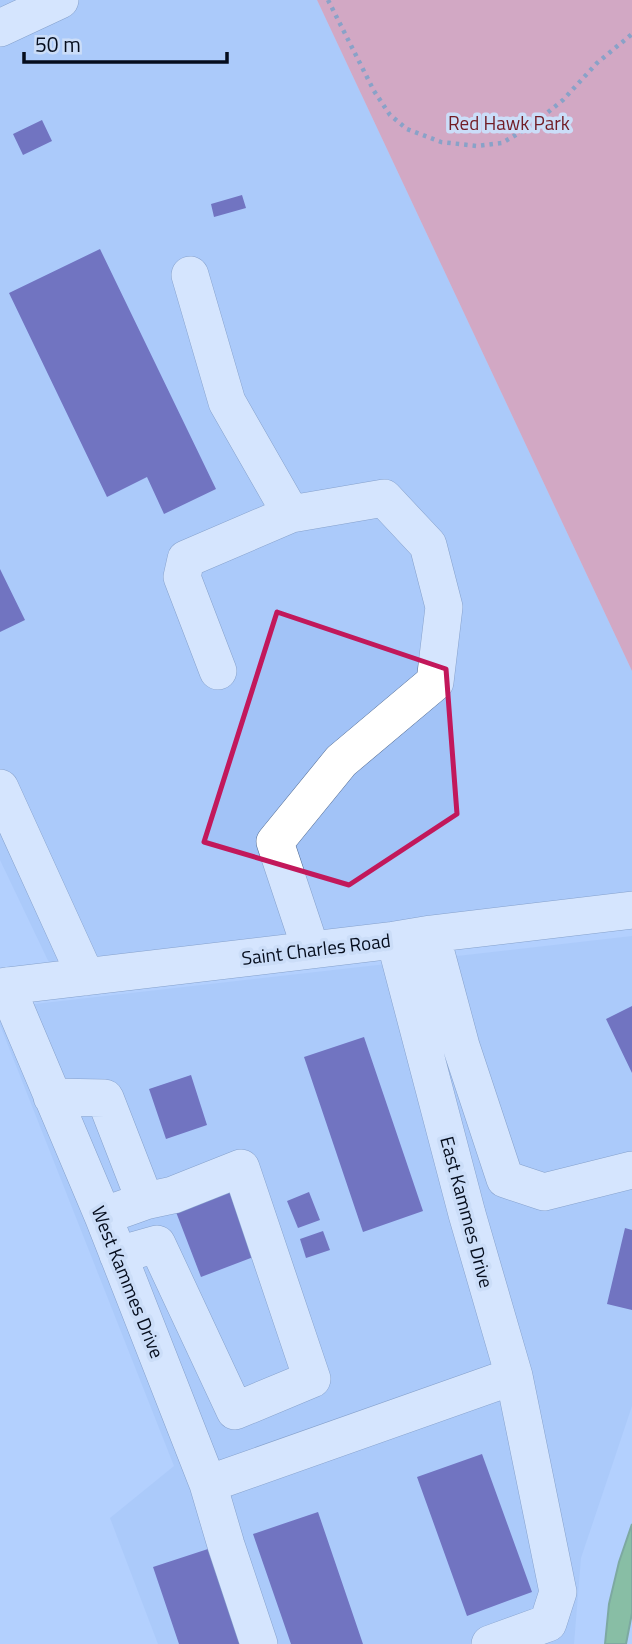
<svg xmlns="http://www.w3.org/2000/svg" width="632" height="1644" font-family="'Titillium Web',sans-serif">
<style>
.built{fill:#a2c3f7}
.green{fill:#f9787e}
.water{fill:#55a93b;stroke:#3d7a32;stroke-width:2}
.building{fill:#220578}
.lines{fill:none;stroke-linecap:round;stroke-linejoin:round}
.minor-casing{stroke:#506a92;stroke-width:38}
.path{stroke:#586a88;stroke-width:4.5;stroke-dasharray:3.5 5;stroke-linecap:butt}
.minor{stroke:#fff;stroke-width:37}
.marked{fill:none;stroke:#c2185b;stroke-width:5;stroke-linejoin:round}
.labels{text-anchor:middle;stroke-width:7;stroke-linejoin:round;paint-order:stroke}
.park-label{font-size:19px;fill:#711c25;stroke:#cbddf8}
.street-label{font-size:19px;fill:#050d1d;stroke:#cbddf8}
</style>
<rect width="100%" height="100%" fill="#b3d0fe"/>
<path class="built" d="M0,0H317L632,671V897L53,971L0,860Z
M632,936V1406L581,1558L574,1644H158L110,1518L174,1466L0,1025V1008Z"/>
<path class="green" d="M317,0H632V671Z"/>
<path class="water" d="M632,1524V1613L626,1644H605L609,1604L619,1562Z"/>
<path class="building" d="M42,120L52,141L23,155L13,134Z
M242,195L246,208L214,217L211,204Z
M100,249L216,489L164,514L147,477L107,497L9,293Z
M0,569L25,620L0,632Z
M632,1006V1073L606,1019Z
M364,1037L423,1211L363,1232L304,1057Z
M191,1075L207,1125L166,1139L149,1089Z
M231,1192L256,1256L201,1277L176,1212Z
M309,1192L320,1220L298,1228L287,1201Z
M625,1228L632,1230V1310L607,1304Z
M323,1231L330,1250L306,1258L300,1239Z
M482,1454L532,1592L467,1616L417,1477Z
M318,1512L363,1644H291L253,1534Z
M211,1548L243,1644H179L153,1567Z"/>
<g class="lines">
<defs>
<path id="minor" d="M0,28L60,0
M190,275L227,402L291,514
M218,671L182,577L186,559L291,514L384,498L428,545L444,607L435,682L341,761L275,842L311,950
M0,788L86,977
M431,934L461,1046L505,1179L544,1192L632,1170
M6,986L103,1216L208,1484L514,1376L467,1214L395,940
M0,987L395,940L431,934L632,910
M52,1097L105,1098L145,1201
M103,1216L145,1201L173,1195L241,1168L312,1379L235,1411L157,1244L118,1255
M208,1484L226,1545L259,1644
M490,1644L548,1623L558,1592L514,1376"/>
</defs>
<use href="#minor" class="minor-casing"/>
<path class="path" d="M328,0L374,91L390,115L407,129L441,142L477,146L502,143L531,126L563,100L597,63L632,34"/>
<use href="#minor" class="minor"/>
</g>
<path d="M0 0H632V1644H0ZM277,612L446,669L457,814L349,885L204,842Z" fill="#b3d0fe" fill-opacity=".55" fill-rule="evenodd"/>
<path class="marked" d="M277,612L446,669L457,814L349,885L204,842Z"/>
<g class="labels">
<g class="park-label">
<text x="509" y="130">Red Hawk Park</text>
</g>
<g class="street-label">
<text transform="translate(316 949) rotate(-7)" y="7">Saint Charles Road</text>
<text transform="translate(467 1212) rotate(75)" y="7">East Kammes Drive</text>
<text transform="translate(128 1282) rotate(68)" y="7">West Kammes Drive</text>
</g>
</g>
<path d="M24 52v10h203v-10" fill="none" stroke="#050d1d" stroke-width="3.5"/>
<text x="35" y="52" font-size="21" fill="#050d1d" stroke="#cbddf8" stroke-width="5" paint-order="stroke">50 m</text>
</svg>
